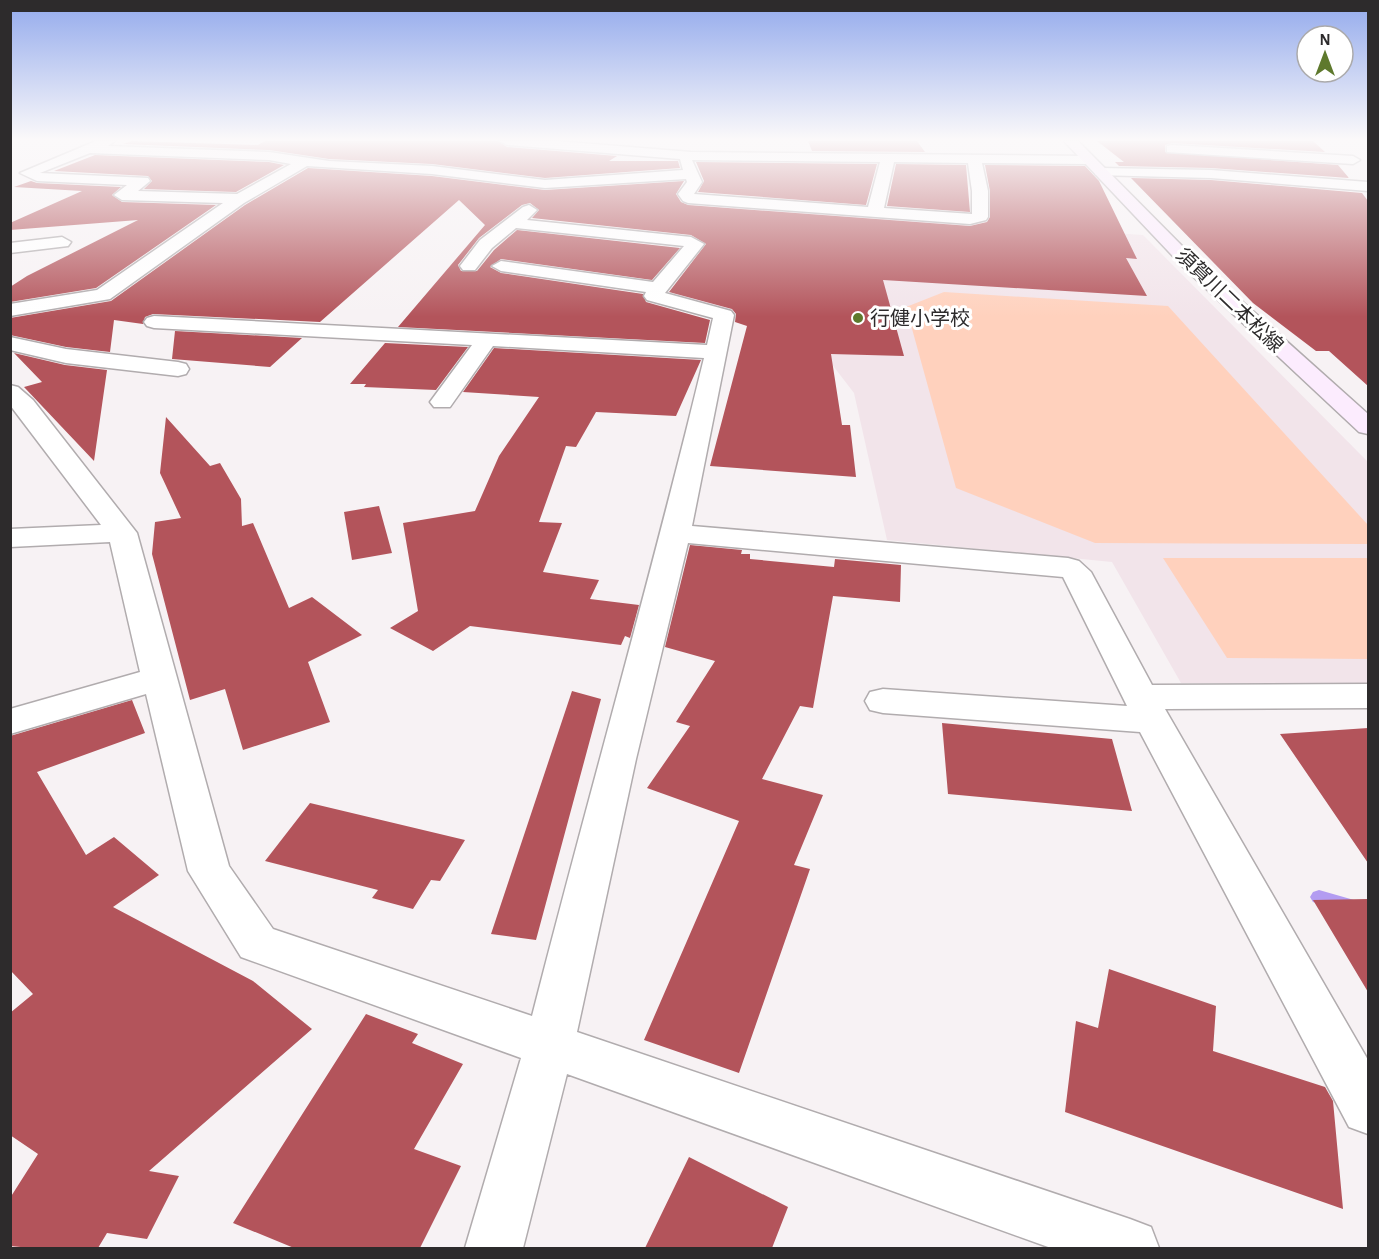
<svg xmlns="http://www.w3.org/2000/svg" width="1379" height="1259" font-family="'Alegreya Sans','Noto Sans JP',sans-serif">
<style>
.built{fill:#f2e4ea}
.green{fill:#ffd1bd}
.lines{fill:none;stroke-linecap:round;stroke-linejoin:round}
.stream{fill:#b39cf1;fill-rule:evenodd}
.building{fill:#b3545b}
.minor-casing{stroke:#b1acae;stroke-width:3}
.secondary-casing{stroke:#b1acae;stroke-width:3}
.minor{fill:#fff;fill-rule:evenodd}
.secondary{fill:#fcecfe;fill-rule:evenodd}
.poi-dot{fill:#5e792d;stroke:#fff;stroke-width:2}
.labels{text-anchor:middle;stroke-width:6;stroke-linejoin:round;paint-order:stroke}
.far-street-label{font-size:20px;fill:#2d2b2c;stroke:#fff}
.far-poi-label{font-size:20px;fill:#2d2b2c;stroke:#fff;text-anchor:start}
</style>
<rect width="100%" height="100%" fill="#f7f2f4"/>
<path class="built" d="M734,206L1143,235L1368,462V683H1181L1112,562L887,540L854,393L804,328L670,295L694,269L707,242Z"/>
<path class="green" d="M944,292L1168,306L1368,525V544L1095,543L956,488L906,307Z
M1163,558H1368V659L1227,658Z"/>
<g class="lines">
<path class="stream" d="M1319,890L1368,904V918L1313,902L1310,897L1313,892Z"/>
</g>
<path class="building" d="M132,141L258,145L265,141H498L507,147L617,156L609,161H678L680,168L545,178L432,164L329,159L269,150L123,144Z
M808,141H917L925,152L812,151Z
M1097,141H1313L1325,152L1172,143L1165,145V152L1338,165L1349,178L1211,168L1119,166L1115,162H1124Z
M95,155L269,162L284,165L236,192L144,189L152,181L148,176L54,171Z
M696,162L877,164L866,205L698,192L704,181Z
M896,164L966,165L970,212L887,206Z
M985,165L1085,166L1099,181L1137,259L1126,258L1147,296L883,280L904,356L831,354L842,425H850L856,477L710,466L747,326L735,322L736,314L732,309L669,292L706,244L691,235L532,218L539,210L530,203L522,205L479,238L458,265L461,271H477L494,250L517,230L680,248L652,280L501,259L490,267L501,273L643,294L646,302L710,320L705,343L398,327L485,225L459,200L320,322L153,314L145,317L143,324L114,320L110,352L66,347L10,335V318L111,301L245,205L308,168L432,176L545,190L684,181L676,194L681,202L688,205L970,226L987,222L990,217V191Z
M1131,178L1211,180L1362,193L1368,201V386L1329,351H1316L1253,303Z
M31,181L37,183L121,187L112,195L122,202L216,205L96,288L10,302V287L27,276L138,220L10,230V223L82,191L14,187Z
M175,331L302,338L270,367L172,359Z
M385,343L468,347L436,390L364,387L366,384H350Z
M494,348L701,360L676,416L596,412L576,447L566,446L539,522L562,523L543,572L599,580L590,599L639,605L630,638L625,636L621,645L470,626L433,651L390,628L418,611L403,523L475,511L499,456L539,397L463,392Z
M14,353L65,365L107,370L94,461L24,387L42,382Z
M166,417L210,466L220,463L241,499L242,526L253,523L289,608L312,597L362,635L308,662L330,722L243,750L225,689L190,700L152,554L155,522L181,518L160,473Z
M379,506L392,553L352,560L344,512Z
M690,545L742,550L741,554H750V559L834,567L835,559L901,565L900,602L833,596L813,708L800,706L762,779L823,795L794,865L810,869L739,1073L644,1040L739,821L647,788L690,726L676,722L715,661L665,647Z
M572,691L601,699L536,940L491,934Z
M132,700L145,733L37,772L86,855L114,837L159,875L113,907L253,981L312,1029L149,1171L179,1176L147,1239L107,1233L98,1248H31L10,1246V1198L38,1154L10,1135V1013L33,994L10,970V736Z
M942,723L1112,739L1132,811L948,794Z
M1368,728V863L1280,734Z
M310,803L465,840L440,881L431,880L413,909L372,898L378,890L265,861Z
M1368,899V992L1313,900Z
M1109,969L1216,1006L1213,1051L1325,1087L1333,1101L1343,1209L1065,1112L1076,1021L1098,1028Z
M366,1014L418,1034L412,1043L463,1064L414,1149L461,1166L420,1248H294L233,1223Z
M689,1157L788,1207L772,1248H645Z"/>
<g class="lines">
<defs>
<path id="minor" d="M96,141H115L108,146L269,152L329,161L432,166L545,180L683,170L680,159L507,145L500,141H556L691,152L1089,156L1096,160L1089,164L982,163L988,191V217L986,220L970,224L688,203L683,201L678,194L687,182L686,179L545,188L432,174L307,166L244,203L110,299L10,316V304L97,290L223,203L122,200L114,195L127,185L37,181L20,173ZM90,153L269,160L291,164L237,194L138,191L150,181L148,178L40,173ZM692,160L880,162L868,207L694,194L702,182ZM894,162L968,163L972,191V214L884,208Z
M1172,145L1353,156L1360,160L1353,164L1167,152V146Z
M1101,168L1211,170L1368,182V191L1211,178L1096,175L1094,172Z
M529,205L537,210L527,220L691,237L704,244L665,293L731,311L734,315L692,526L1068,558L1079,561L1091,572L1152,685L1368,684V708L1165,709L1368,1060V1134L1349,1127L1140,732L883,713L870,710L865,701L870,692L883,689L1127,706L1063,577L688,543L636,759L577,1032L1130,1219L1151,1227L1159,1248H1051L567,1074L523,1248H465L521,1058L241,957L188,871L146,694L10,734V709L140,672L110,542L10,547V529L101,525L10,405V385L18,387L33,400L137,533L229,866L273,929L532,1016C588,797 651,578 704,358L493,346L450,407H434L430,402L472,345L154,328L147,326L144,322L147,318L154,316L707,345L713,318L647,300L644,296L646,292L501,271L492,266L501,261L653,282L684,246L516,228L492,248L475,270H463L460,266L480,240L523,207Z
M62,237L71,242L68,246L10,253V243Z
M10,337L66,349L178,362L186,364L189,369L186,374L178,376L66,363L10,350Z"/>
<path id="secondary" d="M1064,141H1078L1198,262L1368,414V434L1359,432L1186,270Z"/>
</defs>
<use href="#minor" class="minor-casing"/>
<use href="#secondary" class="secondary-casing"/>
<use href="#minor" class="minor"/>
<use href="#secondary" class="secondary"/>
</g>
<linearGradient id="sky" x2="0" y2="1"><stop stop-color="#93aaec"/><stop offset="0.44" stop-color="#fbf9fa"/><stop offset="1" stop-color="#fbf9fa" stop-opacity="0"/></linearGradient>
<rect width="1379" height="317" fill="url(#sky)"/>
<circle class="poi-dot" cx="858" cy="318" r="6"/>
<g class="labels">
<g class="far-street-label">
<text transform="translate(1230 300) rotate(44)" y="7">須賀川二本松線</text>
</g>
<g class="far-poi-label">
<text x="870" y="325">行健小学校</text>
</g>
</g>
<rect width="1379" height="1259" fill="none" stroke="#2d2b2c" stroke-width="24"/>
<g transform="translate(1325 54)"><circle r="28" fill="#ffffff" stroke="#abaaab" stroke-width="1.5"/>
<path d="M0-4.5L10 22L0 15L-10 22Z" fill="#5e792d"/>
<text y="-9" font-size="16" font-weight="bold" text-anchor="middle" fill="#2d2b2c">N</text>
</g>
</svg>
